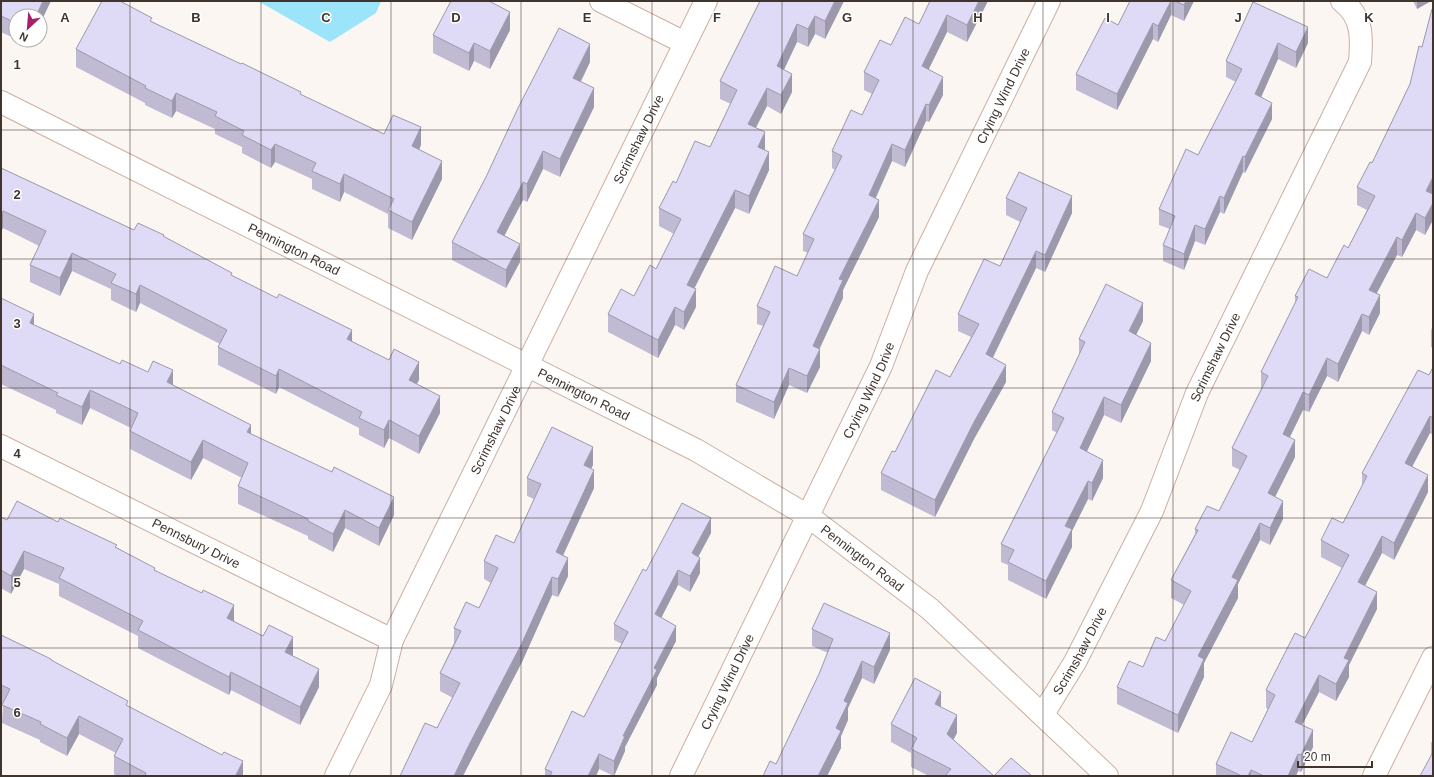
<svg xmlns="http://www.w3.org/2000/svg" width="1434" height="777" font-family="Arial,sans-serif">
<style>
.water{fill:#9ce4fa}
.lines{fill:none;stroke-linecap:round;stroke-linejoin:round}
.street-casing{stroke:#cbafa1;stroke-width:24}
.street{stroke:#fff;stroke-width:22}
.wall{fill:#c0bbd3}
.shaded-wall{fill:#9c99ac}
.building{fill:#dfdaf5;stroke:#9c99ac}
.grid{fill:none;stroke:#3f342e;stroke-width:1;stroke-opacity:0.55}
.labels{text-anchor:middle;stroke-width:3;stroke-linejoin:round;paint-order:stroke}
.street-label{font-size:13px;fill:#3f342e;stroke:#fff}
.grid-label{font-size:13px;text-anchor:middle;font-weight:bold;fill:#3f342e;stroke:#fff;stroke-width:3;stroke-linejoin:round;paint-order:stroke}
</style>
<rect width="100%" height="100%" fill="#fcf6f3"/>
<path class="water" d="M258,1H381L376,13L330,42Z"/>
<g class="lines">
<defs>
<g id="street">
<path d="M601,1L685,43"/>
<path id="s1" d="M1,102L696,450L808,516L930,609L1107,776"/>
<path id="s2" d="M1,446L392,640"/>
<path id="s3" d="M1043,714L1075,662L1152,511L1197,393L1360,62C1362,38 1363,17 1342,1"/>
<path id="s4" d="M336,776L381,685L392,640L706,1"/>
<path id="s5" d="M681,776L881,366L917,271L1049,1"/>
<path d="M1374,776L1433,658"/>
</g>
</defs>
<use href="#street" class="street-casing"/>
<use href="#street" class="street"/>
</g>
<path class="wall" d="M1,1L16,16V39L1,32Z
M760,1H844L825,39L815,34L808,47L797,42L784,70L792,92L781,114L767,106L756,128L765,151L769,170L749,214L735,208L694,288L696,307L684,330L675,325L658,358L608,332V314L634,296L656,269L674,234L659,226V208L676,183L710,147L731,104L720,99V81Z
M988,1L967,42L947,32L928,70L943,95L929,122L926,121L905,167L892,161L876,198L879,217L843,290V298L819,349L820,367L807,393L789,385L774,419L736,402V385L763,326L757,324V306L797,276L808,253L803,251V234L835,170L832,168V151L862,115L872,94L864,90V72L891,45L919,24Z
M1130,1H1194L1184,21L1171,15L1158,42L1153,39L1117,110L1076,90V74L1118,25Z
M1413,1H1431L1417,9Z
M1253,2L1308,43L1296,68L1278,59L1261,97L1272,119L1245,173L1243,172L1224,214L1220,212L1205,245L1195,241L1184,270L1163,261V245L1170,229L1159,225V209L1198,155L1236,82L1226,77V61Z
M1432,9L1425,235L1416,230L1402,257L1397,255L1376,294L1380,313L1369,335L1362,331L1338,382L1327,376L1309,412L1303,410L1290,437L1295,457L1275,497L1283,519L1270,545L1260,540L1238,584V598L1204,663V677L1178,733L1117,704V687L1143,667L1165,641L1184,605L1171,598V580L1195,534V529L1219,511L1240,470L1232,466V448L1261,389V372L1295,303V296L1327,278L1348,248L1367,210L1357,205V187L1372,163L1410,84L1422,47Z
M152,22L301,95L384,134L421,145L419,150L442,179L412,240L388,228V214L344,192L340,202L312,189V179L275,162L271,168L242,153V147L215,134V129L176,111L172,118L145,105V103L76,67V49Z
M510,30L490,69L474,61L469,71L433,53V35Z
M19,40H32L30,45Z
M590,62L581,82L594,107L560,177L543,169L527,202L523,200L504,235L520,262L506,288L452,260V242L486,177Z
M1,168L134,230L164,237L232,276L352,341L419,380L417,384L440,413L419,454L389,438L384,448L359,435V428L279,387L276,394L218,365V347L220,344L140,303L136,312L111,300V289L72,271L60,296L30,282V265L39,246L3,228Z
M1006,198L1072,213L1045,272L1036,268L993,358L1006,382L974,439L935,517L881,490V473L895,452L950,377L971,337L958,331V314L1000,266L1020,222L1006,215Z
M1,298L34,325L120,364L173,385L251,434L394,515L379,546L345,528L333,552L308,539V536L238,504V486L242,478L203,458L191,480L130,449V431L131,428L90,408L82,425L56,413V410L1,384Z
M1143,321L1136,335L1151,361L1121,423L1104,415L1087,451L1103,478L1092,501L1088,499L1072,531V547L1046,599L1008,580V565L1001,562V544L1057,433L1052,430V412L1079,356V339Z
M1433,326V348L1431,347V330Z
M1433,367V435L1430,433L1412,467L1428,492L1394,560L1382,553L1365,586L1377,609L1349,665V677L1336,701L1319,692L1302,725L1313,747L1301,772L1298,771L1296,776H1216V764L1252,742L1268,709L1266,708V690L1305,638L1342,568L1321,557V540L1343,523L1362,487V473L1429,375Z
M593,465L591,468L594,488L563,556L568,576L558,597L552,595L522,662L468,765L437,728L453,698L440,691V673L454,643V628L479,608L491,583L484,579V561L514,543L534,499L527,496V478Z
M1,517L7,520L58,522L117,548L155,570L234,621L293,655H292L319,687L300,725L231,690L229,695L138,648V636L59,596V584L24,569L11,594L1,588Z
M711,533L698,557L700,573L690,592L678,585L661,618L676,641L657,678V685L625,747V751L614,776L599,769L596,776H545V769L584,717L622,644L614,640V624L646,571Z
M812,629L890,650L874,684L862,678L848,708V720L841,736V748L827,776H763L776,764L819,674L828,653L812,646Z
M1,635L51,661L128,706L243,776H117L114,774V756L116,753L79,734L67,756L40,742V740L2,723L3,704L1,703Z
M941,707L957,733L953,739L994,776H929L911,767V753L891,742V724Z
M1433,739V776L1431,756V743Z"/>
<path class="shaded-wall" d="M43,1H51L40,24V16H36Z
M835,1H844L825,39V21Z
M979,1H988L967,42V25Z
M1171,1V15L1158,42V26Z
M1186,1H1194L1184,21V5Z
M1417,1H1431L1417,9Z
M510,12V30L490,69V51Z
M947,15V32L922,83V66Z
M815,16V34L808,47V29Z
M1153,23V39L1117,110V94Z
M797,24V42L777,84V66Z
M1308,27V43L1296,68V52Z
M30,40H32L30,45Z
M474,43V61L469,71V53Z
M1278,43V59L1255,111V94Z
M590,44V62L573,96V78Z
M792,74V92L781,114V95Z
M943,77V95L929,122V105Z
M594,88V107L560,177V159Z
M767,88V106L748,142V124Z
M176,93V111L172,118V101Z
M1272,103V119L1245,173V157Z
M926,104V121L905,167V150Z
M421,127V145L412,164V146Z
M765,132V150L758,166V147Z
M275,144V162L271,168V150Z
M892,144V161L869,212V195Z
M543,151V169L527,202V184Z
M769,152V170L749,214V196Z
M1243,156V172L1224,214V198Z
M442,161V179L412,240V222Z
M344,174V192L340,202V184Z
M1433,177V194L1426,191Z
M523,182V200L497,250V232Z
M735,190V208L687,303V285Z
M1072,196V213L1045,272V255Z
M1220,196V212L1205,245V229Z
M879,200V217L843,290V298L813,363V346L839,279Z
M1433,203V220L1425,235V218Z
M3,211V228L1,233V216Z
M1416,213V230L1402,257V240Z
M1195,225V241L1184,270V254Z
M1397,237V255L1369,308V290Z
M520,244V262L506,288V270Z
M1036,251V268L986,371V354Z
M72,253V271L60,296V278Z
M140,285V303L136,312V294Z
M696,289V307L684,330V312Z
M1380,295V313L1369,335V317Z
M1143,303V321L1129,349V331Z
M675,307V325L658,358V340Z
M34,314V333L30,323Z
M1362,314V331L1338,382V364Z
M352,330V347L347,339Z
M1151,343V361L1121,423V405Z
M820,349V367L807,393V376Z
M1327,358V376L1309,412V395Z
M419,362V380L409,397V380Z
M1006,365V382L974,439L935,517V500L974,422Z
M789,368V385L774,419V402Z
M279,369V387L276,394V376Z
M173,370V388L167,382Z
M90,390V408L82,425V407Z
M1303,392V410L1283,451V434Z
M440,396V413L419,454V436Z
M1104,397V415L1080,466V448Z
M1430,416V433L1405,480V463Z
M389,420V438L384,448V430Z
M251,425V443L247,432Z
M203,440V458L191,480V462Z
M1295,440V457L1268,511V493Z
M593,447V465L584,483V465Z
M1103,460V478L1092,501V483Z
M594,470V488L556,570V552Z
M1428,475V492L1394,560V543Z
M1088,481V499L1072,531V547L1046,599V581L1065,526Z
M394,497V515L379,546V528Z
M1283,501V519L1270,545V528Z
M345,510V528L333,552V534Z
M711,518V533L692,568V553Z
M1260,523V540L1238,584V598L1204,663V677L1178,733V715L1198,656L1232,577Z
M1382,536V553L1358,599V582Z
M24,551V569L11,594V576Z
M568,558V576L558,597V579Z
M700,558V573L690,592V576Z
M678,570V585L655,630V614Z
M552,577V595L522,662L463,776H454L468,747Z
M1377,592V609L1349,665V677L1336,701V684L1344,658Z
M234,605V623L227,618Z
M676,626V641L657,678V685L625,747V751L614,776V761L623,736L654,668Z
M890,633V650L874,684V667Z
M293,637V655L285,670V652Z
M862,661V678L848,708V720L841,736V748L827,776H818L836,728L844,701Z
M319,669V687L300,725V707Z
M231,672V690L229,695V677Z
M1319,675V692L1295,739V722Z
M941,692V710L935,704Z
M957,715V733L947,752V734Z
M79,716V734L67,756V738Z
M1313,730V747L1301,772V755Z
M599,754V769L596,776H588Z
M1298,754V771L1296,776H1288Z
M243,761V776H236V775Z
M1251,770V776H1248Z"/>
<path class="building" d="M1,1H43L36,16H16V23L1,16Z
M102,1H120L152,18L150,21L241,64L242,63L301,92L300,94L384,134L393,115L421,127L412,146L442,161L412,222L388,210L394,199L344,174L340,184L312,171L316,163L275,144L271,150L242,135L244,131L215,116L217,112L176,93L172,101L145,88L146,86L76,49Z
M451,1H489L510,12L490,51L474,43L469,53L433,35Z
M760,1H835L825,21L815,16L808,29L797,24L777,66L792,74L781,95L767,88L748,124L765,132L758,147L769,152L749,196L735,190L687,285L696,289L684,312L675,307L658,340L608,314L621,289L634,296L650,265L656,269L681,219L659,208L673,181L676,183L695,141L710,147L737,90L720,81Z
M930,1H979L967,25L947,15L922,66L943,77L929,105L926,104L905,150L892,144L869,195L879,200L839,279L843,280L813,346L820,349L807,376L789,368L774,402L736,385L770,312L757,306L775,266L797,276L814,239L803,234L842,156L832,151L851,110L862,115L879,80L864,72L880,40L891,45L905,17L919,24Z
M1130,1H1171L1158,26L1153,23L1117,94L1076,74L1105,18L1118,25Z
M1175,1H1186L1184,5Z
M1253,2L1308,27L1296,52L1278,43L1255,94L1272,103L1245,157L1243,156L1224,198L1220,196L1205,229L1195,225L1184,254L1163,245L1175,216L1159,209L1186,149L1198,155L1242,69L1226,61Z
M1432,9H1433V177L1426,191L1433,194V203L1425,218L1416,213L1402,240L1397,237L1369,290L1380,295L1369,317L1362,314L1338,364L1327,358L1309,395L1303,392L1283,434L1295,440L1268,493L1283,501L1270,528L1260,523L1232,577L1238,580L1198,656L1204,659L1178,715L1117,687L1129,661L1143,667L1156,637L1165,641L1191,591L1171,580L1198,530L1195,529L1207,506L1219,511L1247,456L1232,448L1268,376L1261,372L1298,297L1295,296L1309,269L1327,278L1344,245L1348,248L1375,196L1357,187L1370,162L1372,163L1410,84L1419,46L1422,47Z
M559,28L590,44L573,78L594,88L560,159L543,151L527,184L523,182L497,232L520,244L506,270L452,242L486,177L518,108Z
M1,168L134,230L138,223L164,235L163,236L232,273L231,275L277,298L279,294L352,330L347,339L389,360L394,349L419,362L409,380L440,396L419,436L389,420L384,430L359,418L362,412L279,369L276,376L218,347L227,330L140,285L136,294L111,283L116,274L72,253L60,278L30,265L46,231L3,211L1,216Z
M1019,172L1072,196L1045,255L1036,251L986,354L1006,365L974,422L935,500L881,473L892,451L895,452L936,370L950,377L979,324L958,314L984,259L1000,266L1027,208L1006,198Z
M1106,284L1143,303L1129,331L1151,343L1121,405L1104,397L1080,448L1103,460L1092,483L1088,481L1065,526L1072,529L1046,581L1008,562L1014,550L1001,544L1064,418L1052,412L1085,342L1079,339Z
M1,298L34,314L30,323L120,364L122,360L148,372L153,361L173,370L167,382L251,425L247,432L332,472L334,467L394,497L379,528L345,510L333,534L308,521V519L238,486L248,463L203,440L191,462L130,431L138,413L90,390L82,407L56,395L58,393L1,365Z
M1433,367V418L1430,416L1405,463L1428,475L1394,543L1382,536L1358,582L1377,592L1344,658L1349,660L1336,684L1319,675L1295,722L1313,730L1301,755L1298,754L1288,776H1264L1251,770L1248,776H1242L1216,764L1231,732L1252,742L1275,695L1266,690L1295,633L1305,638L1349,555L1321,540L1332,518L1343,523L1367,476L1362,473L1418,370L1429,375Z
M552,427L593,447L584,465L594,470L556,552L568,558L558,579L552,577L522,643L468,747L454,776H400L425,723L437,728L460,683L440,673L461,631L454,628L466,602L479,608L498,568L484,561L496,535L514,543L541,484L527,478Z
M17,501L58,522L60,518L117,545L115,547L155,568L154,570L202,593L203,590L234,605L227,618L263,636L269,625L293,637L285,652L319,669L300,707L231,672L229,677L138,630L143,621L59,578L64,568L24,551L11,576L1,570V517L7,520Z
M682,503L711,518L692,553L700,558L690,576L678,570L655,614L676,626L654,668L657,670L623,736H625L614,761L599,754L588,776H550L552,772L545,769L572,711L584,717L628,632L614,624L643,569L646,571Z
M824,603L890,633L874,667L862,661L844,701L848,703L836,728L841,731L818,776H763L770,761L776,764L819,674L833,639L812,629Z
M1,635L51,659V660L128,701L126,705L222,755L224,752L243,761L236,775L239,776H145L146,773L114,756L123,739L79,716L67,738L40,724L41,722L2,705L10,689L1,685Z
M915,678L941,692L935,704L957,715L947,734L994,776H945L951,769L911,749L917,738L891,724Z
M1433,752V776H1420Z
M1011,758L1032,776H994Z"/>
<path class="grid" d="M130,1V776M261,1V776M391,1V776M521,1V776M652,1V776M782,1V776M913,1V776M1043,1V776M1173,1V776M1304,1V776M1,130H1433M1,259H1433M1,388H1433M1,518H1433M1,648H1433"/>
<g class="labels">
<g class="street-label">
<text dy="5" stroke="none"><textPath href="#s5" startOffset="753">Crying Wind Drive</textPath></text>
<text dy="5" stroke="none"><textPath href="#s4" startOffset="706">Scrimshaw Drive</textPath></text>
<text dy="5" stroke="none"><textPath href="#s1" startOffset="328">Pennington Road</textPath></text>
<text dy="5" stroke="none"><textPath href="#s3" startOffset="397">Scrimshaw Drive</textPath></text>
<text dy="5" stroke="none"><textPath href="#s5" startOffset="429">Crying Wind Drive</textPath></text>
<text dy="5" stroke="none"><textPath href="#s1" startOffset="652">Pennington Road</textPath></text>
<text dy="5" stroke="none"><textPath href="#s4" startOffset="382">Scrimshaw Drive</textPath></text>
<text dy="5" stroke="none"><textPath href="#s2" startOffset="218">Pennsbury Drive</textPath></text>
<text dy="5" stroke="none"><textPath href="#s1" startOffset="976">Pennington Road</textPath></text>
<text dy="5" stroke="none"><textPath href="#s3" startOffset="73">Scrimshaw Drive</textPath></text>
<text dy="5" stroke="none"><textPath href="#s5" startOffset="105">Crying Wind Drive</textPath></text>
</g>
</g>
<g class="grid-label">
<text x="65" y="22">A</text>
<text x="196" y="22">B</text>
<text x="326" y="22">C</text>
<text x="456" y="22">D</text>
<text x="587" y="22">E</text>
<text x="717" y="22">F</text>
<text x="847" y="22">G</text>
<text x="978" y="22">H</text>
<text x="1108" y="22">I</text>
<text x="1238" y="22">J</text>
<text x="1369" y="22">K</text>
<text x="17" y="69">1</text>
<text x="17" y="199">2</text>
<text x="17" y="328">3</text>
<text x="17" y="458">4</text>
<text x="17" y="587">5</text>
<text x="17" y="717">6</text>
</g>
<rect width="1434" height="777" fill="none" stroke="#3f342e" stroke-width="4"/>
<g transform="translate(28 28) rotate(206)"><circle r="19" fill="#ffffff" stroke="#b2aeab"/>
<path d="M0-3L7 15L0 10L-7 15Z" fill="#a51f6b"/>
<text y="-6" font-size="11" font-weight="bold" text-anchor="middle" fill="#3f342e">N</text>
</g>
<path d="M1298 761v6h74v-6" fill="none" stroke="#3f342e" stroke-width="2"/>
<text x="1304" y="761" font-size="12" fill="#3f342e" stroke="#ffffff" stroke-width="3" paint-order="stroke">20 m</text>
</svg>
